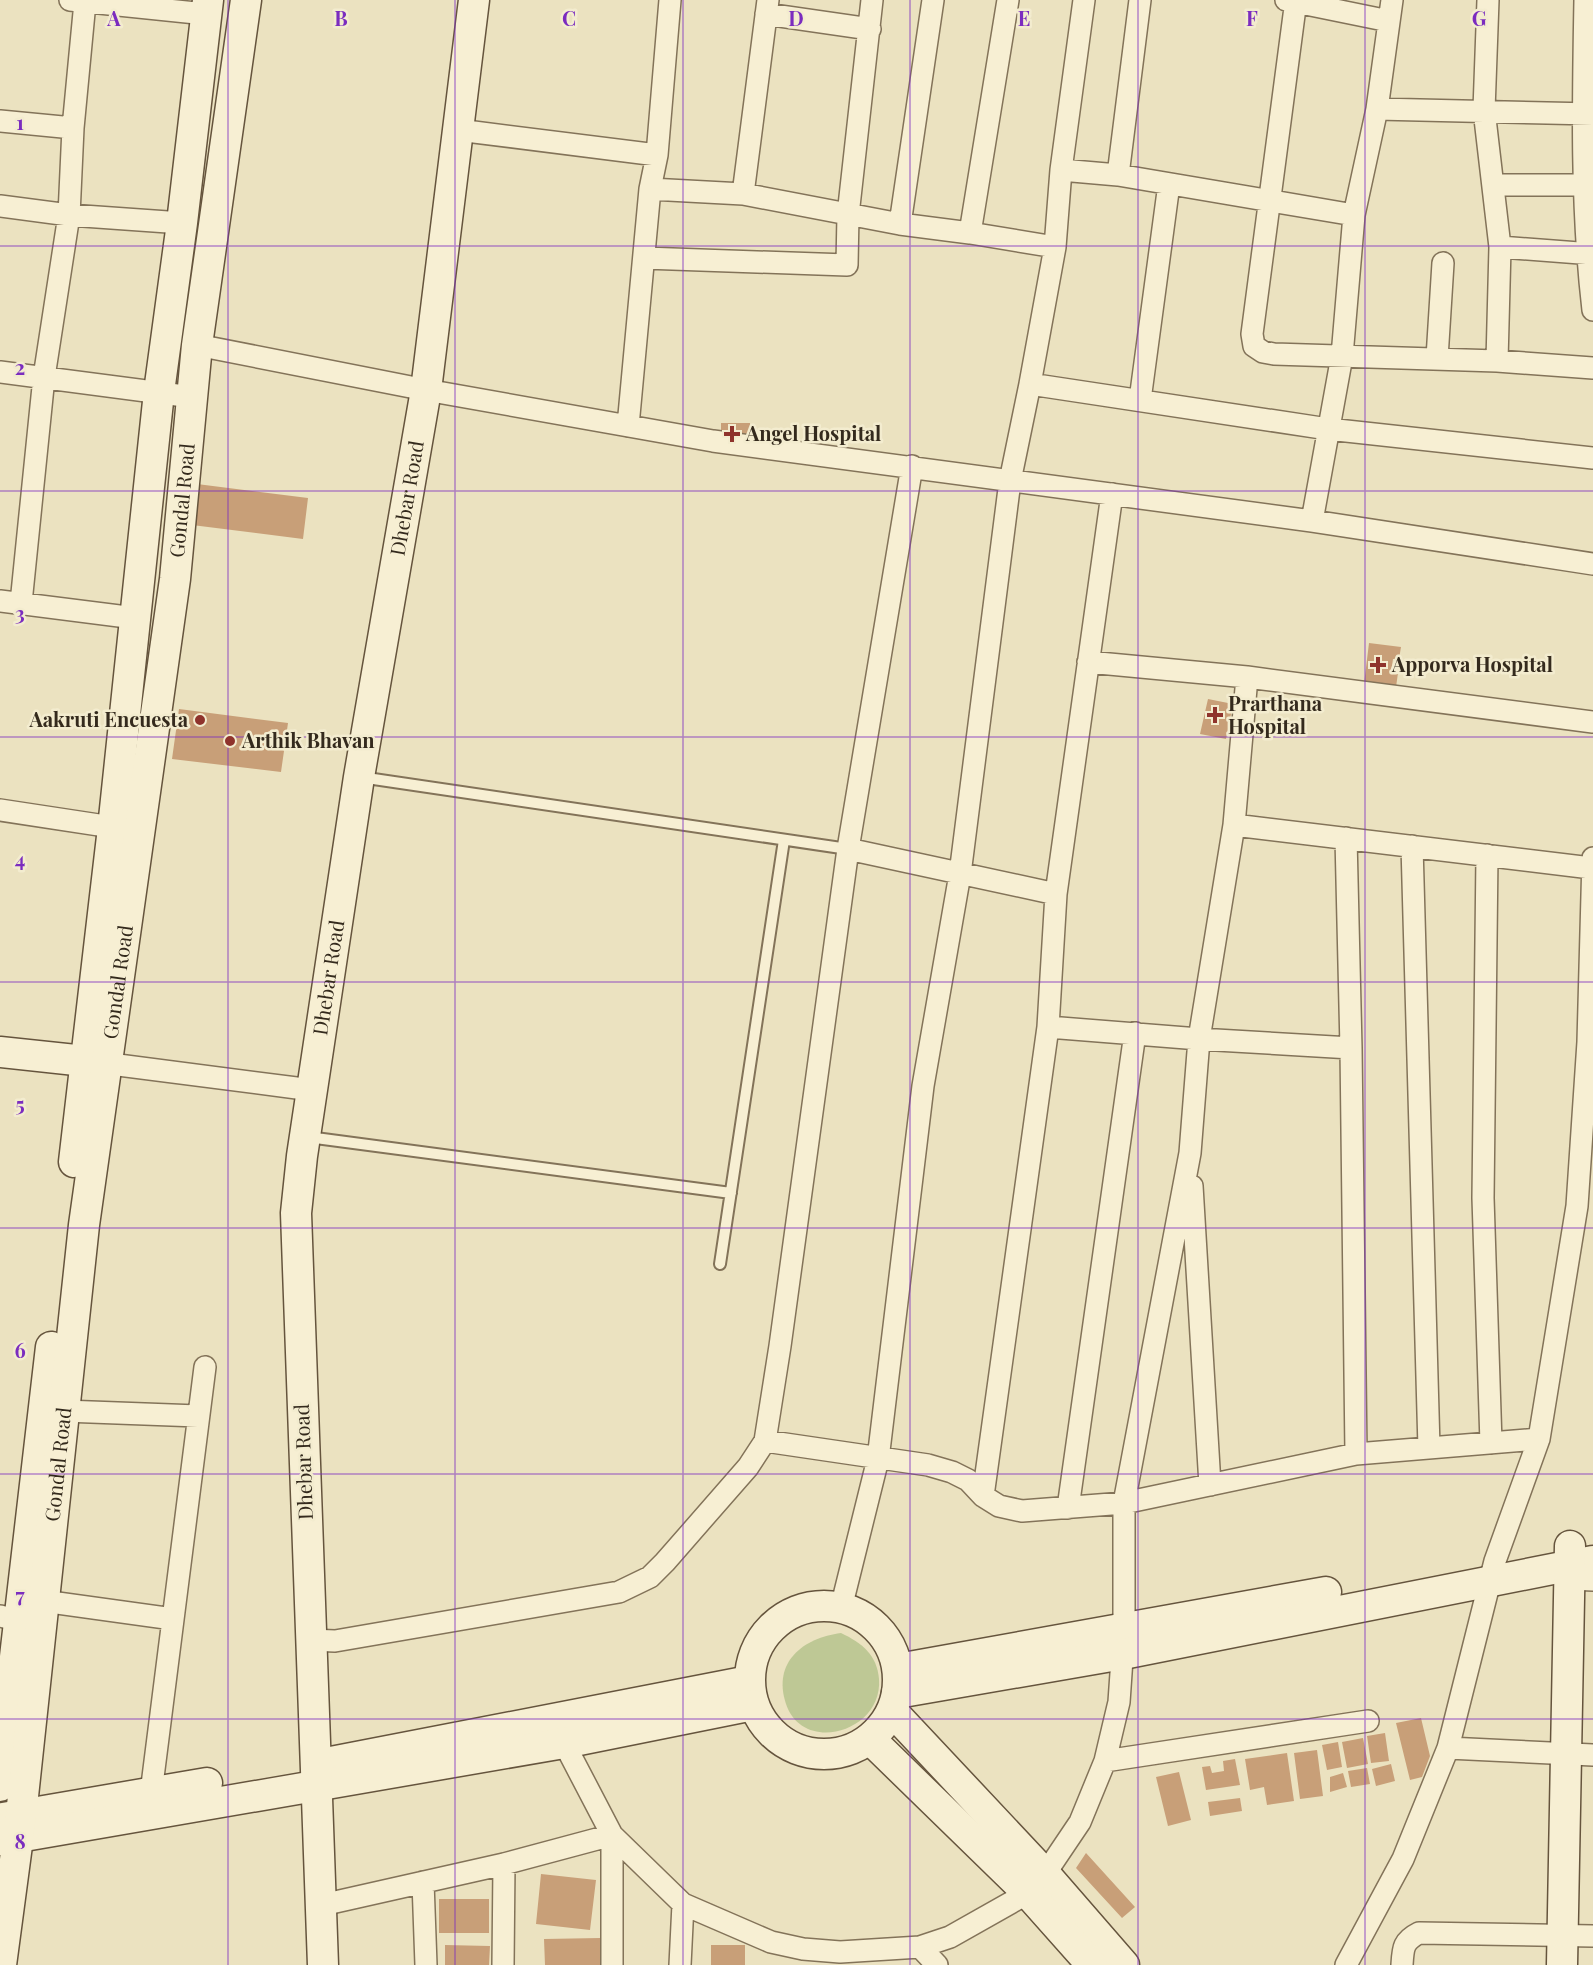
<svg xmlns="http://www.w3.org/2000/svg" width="1593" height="1965" font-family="'Playfair Display',serif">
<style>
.green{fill:#bec895}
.building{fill:#c89f78}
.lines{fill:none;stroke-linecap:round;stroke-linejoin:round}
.lane-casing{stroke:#837359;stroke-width:14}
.street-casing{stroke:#837359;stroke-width:24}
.secondary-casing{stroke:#65543d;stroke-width:33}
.lane{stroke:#f7efd3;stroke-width:10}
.street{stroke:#f7efd3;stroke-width:21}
.secondary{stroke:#f7efd3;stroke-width:30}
.grid{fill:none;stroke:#7b2cbf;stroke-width:1.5;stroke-opacity:0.55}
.poi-dot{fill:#8f332c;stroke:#f3eccf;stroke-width:2}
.labels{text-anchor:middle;stroke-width:5;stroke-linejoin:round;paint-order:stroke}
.poi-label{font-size:20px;font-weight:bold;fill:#342a1d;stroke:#f3eccf;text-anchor:start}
.street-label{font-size:20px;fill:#342a1d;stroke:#f3eccf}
.grid-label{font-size:20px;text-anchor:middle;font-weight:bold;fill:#7b2cbf;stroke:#f3eccf;stroke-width:5;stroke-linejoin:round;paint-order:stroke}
</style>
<rect width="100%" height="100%" fill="#ebe2c0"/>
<path class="green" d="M841,1633C862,1643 877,1655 879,1679C883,1732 803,1755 786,1704C772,1662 803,1638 841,1633Z"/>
<path class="building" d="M721,423H750V440H721Z
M197,484L308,498L303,539L192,525Z
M1369,643L1401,647L1399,659H1393L1391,672L1398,673L1396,687L1364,684Z
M1208,699L1233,704L1226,739L1200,734Z
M179,709L288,723L281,772L172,759Z
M1421,1718L1430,1756L1422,1777L1410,1780L1396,1723Z
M1385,1733L1389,1761L1371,1763L1367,1736Z
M1363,1738L1368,1764L1347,1768L1342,1742Z
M1338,1742L1342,1767L1327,1770L1322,1745Z
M1317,1750L1323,1796L1300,1799L1294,1753Z
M1287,1753L1294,1801L1267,1805L1264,1787L1250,1790L1245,1759Z
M1235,1759L1240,1785L1206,1790L1202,1767L1210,1766L1212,1773L1224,1771L1223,1761Z
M1391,1764L1395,1781L1376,1786L1372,1769Z
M1367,1768L1370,1784L1351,1787L1348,1771Z
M1179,1772L1191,1820L1168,1826L1156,1777Z
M1343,1773L1347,1787L1330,1792V1777Z
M1240,1798L1242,1811L1210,1816L1208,1802Z
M1086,1853L1135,1907L1122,1918L1076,1868Z
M541,1874L596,1880L590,1930L536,1924Z
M439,1899H489V1933H439Z
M600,1938L601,1965H545L544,1939Z
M445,1945L490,1946L489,1965H445Z
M711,1945H745V1965H711Z"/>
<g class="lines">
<defs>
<path id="lane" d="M360,777L848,849
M308,1137L731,1193
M720,1264L784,840"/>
<path id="street" d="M70,0L206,14
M1286,0L1389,21
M1296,0L1252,334L1254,346L1263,352L1274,354L1497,361L1593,368
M1488,0L1484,110L1500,247L1497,361
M1585,0C1583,103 1581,207 1593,310
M766,14L870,29
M1377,109L1593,114
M0,121L73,128
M458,130L657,155
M1061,170L1084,0
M1118,175L1140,0
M1493,185H1593
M650,189L743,194L900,224L933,0
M743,194L768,0
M0,206L69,215L182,223
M900,224L970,233L1008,0
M970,233L1055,247L1061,170L1118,175L1354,215
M1500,247L1593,254
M644,258L847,265L848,215L872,0
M197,345L426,390L713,441L1312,521L1593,564
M1437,358L1443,263
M0,372L192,397
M1030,384L1055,247
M1140,400L1169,184
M628,426L650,189L657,155L670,0
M1312,521L1342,356L1354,215L1377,109L1392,0
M0,601L135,618
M21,603L44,377L69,215L73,128L85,2
M1088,662L1247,677L1593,722
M1247,677L1234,825L1591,868
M0,810L125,829
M1234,825L1199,1039L1351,1048L1356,1454
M1346,838L1351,1048
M1412,846L1429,1448
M848,849L1056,894
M1487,855L1483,1198L1491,1443
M95,1062L312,1090
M1192,1186L1210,1485
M64,1411L198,1416
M765,1441L928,1465L952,1472L968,1480L983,1496L999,1506L1022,1511L1124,1503L1356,1454L1539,1439
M983,1496L1048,1027L1056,894L1112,494
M1068,1508L1135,1033
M1570,1579L1593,1580
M43,1601L173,1619
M841,1608L878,1459L923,1086L960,874L1010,481L1030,384L1328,429L1593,458
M0,1616L32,1624
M310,1640L335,1641L619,1592L650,1577L665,1562L748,1467L765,1441L780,1346L848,849L912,466
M564,1743L612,1835L683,1904L771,1942L803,1949L840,1952L920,1947L950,1937L1028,1893L1045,1874L1080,1822L1105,1761L1119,1702L1124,1630V1503L1190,1153L1199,1039L1048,1027
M1448,1748L1593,1755
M1105,1761L1368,1721
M151,1793L205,1367
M423,1882L426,1965
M322,1905L504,1864L612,1835V1965
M920,1947L937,1965
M503,1965L504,1864
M680,1965L683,1904
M1346,1965L1403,1859L1448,1748L1495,1561L1539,1439L1577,1206L1588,1042L1593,858
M1402,1965C1403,1948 1403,1941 1419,1933L1593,1936"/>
<g id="secondary">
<path d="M0,1052L85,1061"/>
<path d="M74,1162L113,828L159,392L182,223L208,0"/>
<circle cx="824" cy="1680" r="74"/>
<path d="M898,1669L1326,1592"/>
<path d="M897,1693L1123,1654L1593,1561"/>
<path d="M892,1711L1045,1874L1124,1965"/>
<path d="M870,1739L1028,1893L1092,1965"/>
<path d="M331,1762L749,1681"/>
<path d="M0,1786L51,1347"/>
<path d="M3,1818L207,1783"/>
<path d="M1,1840L564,1743L753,1705"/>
<path id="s1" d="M1,1965L21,1815L84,1225L175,579L197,345L246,0"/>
<path id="s2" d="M323,1965L296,1213L302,1156L359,777L426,390L474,0"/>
<path d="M1562,1965L1570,1546"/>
</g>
</defs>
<use href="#lane" class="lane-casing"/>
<use href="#street" class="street-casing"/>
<use href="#secondary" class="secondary-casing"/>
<use href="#lane" class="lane"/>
<use href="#street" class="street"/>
<use href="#secondary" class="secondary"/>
</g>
<path class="grid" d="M228,0V1965M455,0V1965M683,0V1965M910,0V1965M1138,0V1965M1365,0V1965M0,246H1593M0,491H1593M0,737H1593M0,982H1593M0,1228H1593M0,1474H1593M0,1719H1593"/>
<g class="poi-dot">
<path d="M729 425h6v6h6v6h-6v6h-6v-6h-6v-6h6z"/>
<path d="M1375 656h6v6h6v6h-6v6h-6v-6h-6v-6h6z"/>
<path d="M1212 706h6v6h6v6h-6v6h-6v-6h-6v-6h6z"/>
<circle cx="200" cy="720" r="6"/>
<circle cx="230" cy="741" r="6"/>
</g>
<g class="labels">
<g class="poi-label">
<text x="746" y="441">Angel Hospital</text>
<text x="1392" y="672">Apporva Hospital</text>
<text x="1228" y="711">Prarthana<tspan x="1228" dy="23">Hospital</tspan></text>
<text x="188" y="727" text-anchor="end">Aakruti Encuesta</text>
<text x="242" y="748">Arthik Bhavan</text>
</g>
<g class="street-label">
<text dy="7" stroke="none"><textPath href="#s2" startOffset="1476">Dhebar Road</textPath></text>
<text dy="7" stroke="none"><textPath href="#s1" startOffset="1476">Gondal Road</textPath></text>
<text dy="7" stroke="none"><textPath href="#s2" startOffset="990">Dhebar Road</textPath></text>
<text dy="7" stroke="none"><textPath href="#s1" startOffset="990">Gondal Road</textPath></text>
<text transform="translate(304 1462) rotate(-92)" y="7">Dhebar Road</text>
<text dy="7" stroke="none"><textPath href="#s1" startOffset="504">Gondal Road</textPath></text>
</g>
</g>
<g class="grid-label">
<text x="114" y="26">A</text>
<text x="341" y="26">B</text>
<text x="569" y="26">C</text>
<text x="796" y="26">D</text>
<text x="1024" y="26">E</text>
<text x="1252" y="26">F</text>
<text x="1479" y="26">G</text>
<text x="20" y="130">1</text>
<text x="20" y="375">2</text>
<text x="20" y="621">3</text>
<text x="20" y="867">4</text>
<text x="20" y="1112">5</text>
<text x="20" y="1358">6</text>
<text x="20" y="1603">7</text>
<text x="20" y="1849">8</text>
</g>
</svg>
